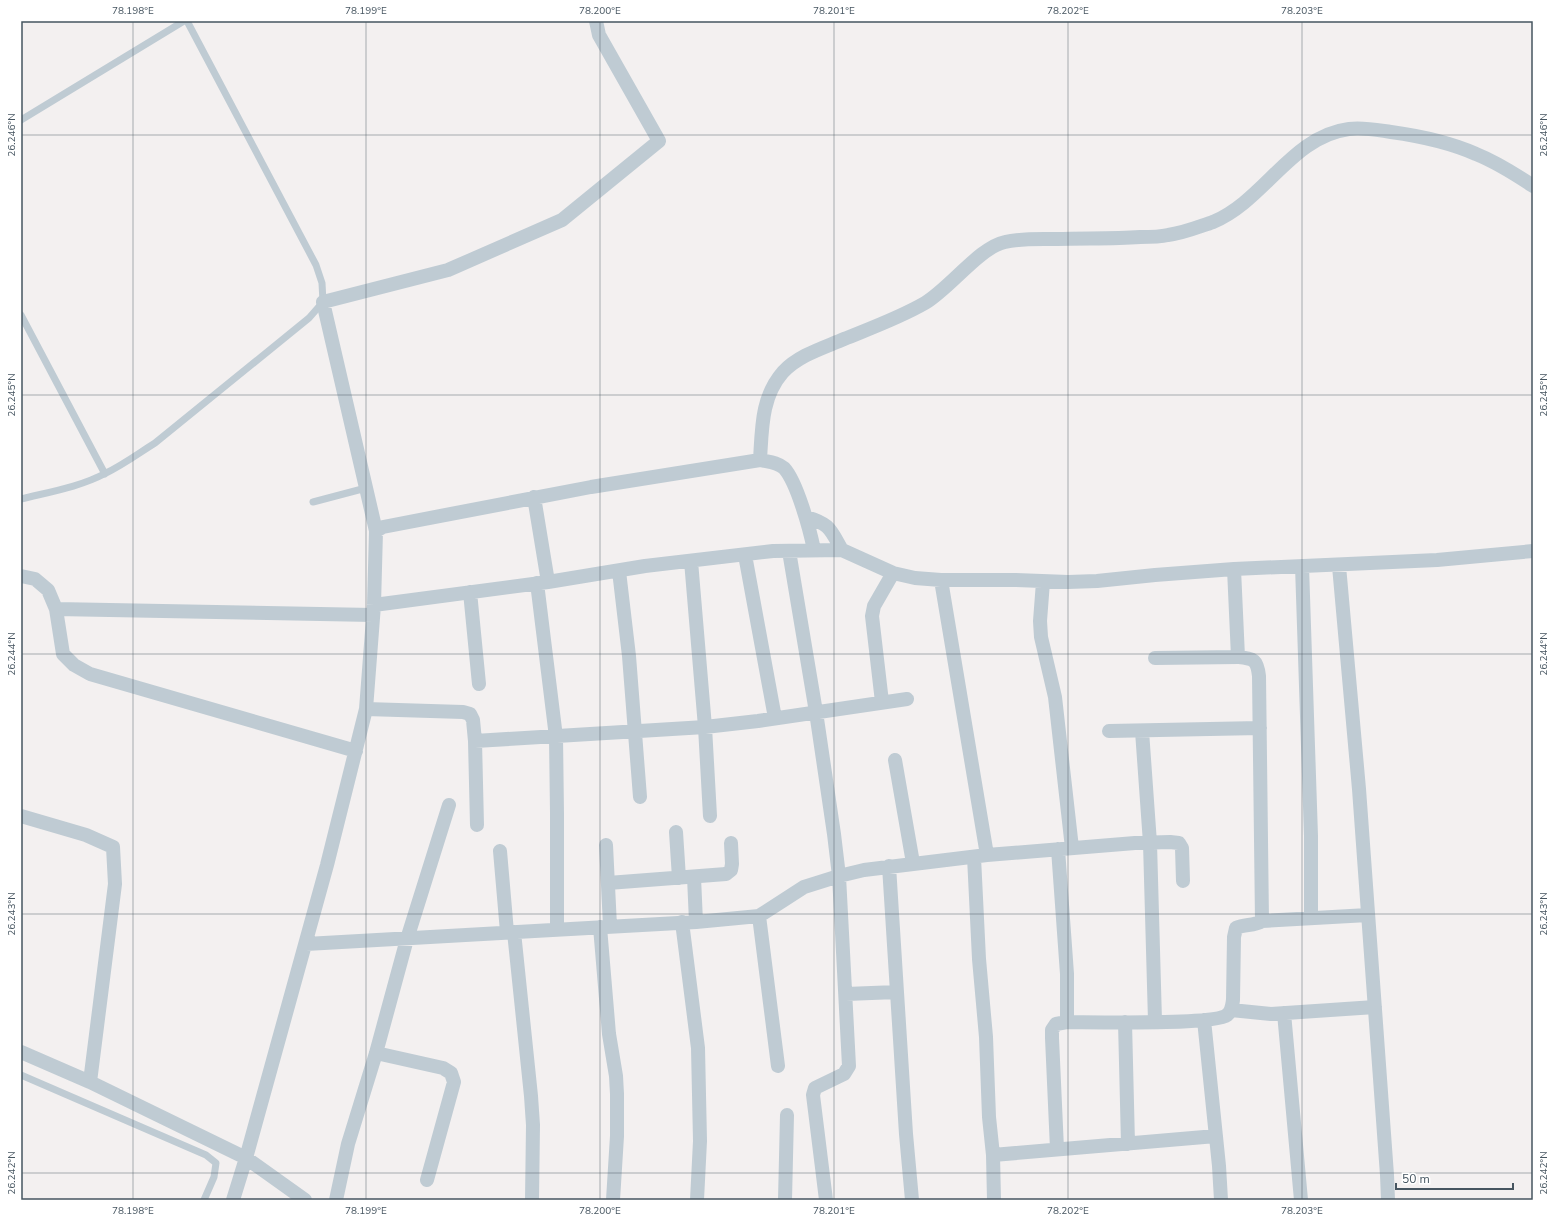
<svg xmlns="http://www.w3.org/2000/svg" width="1554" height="1221" font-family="'Nunito Sans',sans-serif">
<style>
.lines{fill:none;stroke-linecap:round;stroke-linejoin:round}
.service{stroke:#bfcbd3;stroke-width:7}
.minor{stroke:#bfcbd3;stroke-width:14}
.ticks{fill:none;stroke:#465560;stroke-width:1;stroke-opacity:0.45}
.neatline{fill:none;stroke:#465560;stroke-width:1.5}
.ticks-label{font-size:10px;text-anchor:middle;fill:#465560}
</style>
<rect width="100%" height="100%" fill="#f3f0f0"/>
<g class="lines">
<path class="service" d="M21,120L184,21
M21,315L105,474
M21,499C49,492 80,487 106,473C123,465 139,453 155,443L309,318L323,302L322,283L316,265L187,21
M313,502L366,488
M21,1075L206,1155L216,1163L214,1177L204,1200"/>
<path class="minor" d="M760,460C762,429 761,397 783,372C799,355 823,348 844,339C871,328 899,318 925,303C950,288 980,247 1005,242C1022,238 1040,239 1057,239C1084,238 1112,239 1140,237C1150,237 1159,237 1168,235C1184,233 1198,227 1213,222C1264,201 1292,136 1349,129C1363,127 1377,130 1391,132C1420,136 1449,142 1476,154C1496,162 1515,174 1533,186
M534,497L548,582
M806,517C830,524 830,529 842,550
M376,531L323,302L448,270L562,220L659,141L599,35L596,21
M789,551L816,712L834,834L839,876L849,1066L844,1074L815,1088L813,1095L826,1200
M745,555L775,718
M691,561L705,727L710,816
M1302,566L1311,836V918
M1339,566L1359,789L1387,1175L1388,1200
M1234,569L1238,657
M619,571L629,656L640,797
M21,576L35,579L48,590L56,609L63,654L74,665L90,674L356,751
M941,580L987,855
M1043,582L1040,621L1041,637L1055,697L1072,848
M537,583L556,737L557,813V929
M470,592L479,684
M374,605L548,582L645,566L773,551L842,550L893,573L915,578L941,580H1015L1068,582L1097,581L1155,575L1234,569L1437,560L1533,551
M56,609L373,615
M882,702L872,616L874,606L893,573
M366,709L463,712L470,714L473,720L475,741L477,825
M1109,731L1260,728
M1142,731L1150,843L1155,1021
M475,741L705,727L758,721L907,699
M895,760L913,863
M21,816L86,835L113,847L115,884L90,1082L21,1052
M676,832L679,878
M606,845L610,926
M1058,849L1067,974V1022
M500,851L507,932
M974,857L979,959L986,1037L989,1117L993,1155L994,1200
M889,866L906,1134L912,1200
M694,877L696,922
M608,883L726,874L731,870L732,864L731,843
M759,916L778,1066
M1262,921L1368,915
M682,922L698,1048L700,1141L697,1200
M600,927L609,1034L616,1076L617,1094V1136L613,1200
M514,932L531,1096L533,1125L532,1200
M306,944L696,922L759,916L804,887L839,876L864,870L987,855L1135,843L1170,842L1179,843L1182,848L1183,881
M846,994L897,992
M1231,1010L1271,1014L1375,1007
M1284,1013L1301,1200
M1204,1020L1219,1166L1221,1200
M1125,1022L1128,1144
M376,1053L443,1068L451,1073L454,1082L427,1180
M90,1082L246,1158L327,865L366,709L374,605L376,531L383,527L591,487L760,460C769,462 777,462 784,468C797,482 810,530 814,550
M1057,1149L1052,1038V1030L1056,1024L1067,1022C1091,1022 1215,1025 1227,1015C1232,1011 1232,1006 1233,1000L1234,937L1236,928C1245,924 1254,926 1262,921L1259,676C1257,659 1254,659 1238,657L1155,658
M993,1155L1216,1136
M233,1200L246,1158L305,1200
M336,1200L348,1144L376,1053L407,939L449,805
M785,1200L787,1115"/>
</g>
<path class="ticks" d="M133,21V1200M366,21V1200M600,21V1200M834,21V1200M1068,21V1200M1302,21V1200M21,135H1533M21,395H1533M21,654H1533M21,914H1533M21,1173H1533"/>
<rect width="1554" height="1221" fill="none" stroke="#ffffff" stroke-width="44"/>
<path d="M1396 1183v6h117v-6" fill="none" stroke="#465560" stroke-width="2"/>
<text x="1402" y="1183" font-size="12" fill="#465560" stroke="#ffffff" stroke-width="3" paint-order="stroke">50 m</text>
<rect x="22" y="22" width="1510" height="1177" class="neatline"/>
<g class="ticks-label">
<text x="133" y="14">78.198°E</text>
<text x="366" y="14">78.199°E</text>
<text x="600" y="14">78.200°E</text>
<text x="834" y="14">78.201°E</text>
<text x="1068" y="14">78.202°E</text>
<text x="1302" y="14">78.203°E</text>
<text transform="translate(11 135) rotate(-90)" y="4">26.246°N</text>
<text transform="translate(1543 135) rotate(-90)" y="4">26.246°N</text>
<text transform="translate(11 395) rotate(-90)" y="4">26.245°N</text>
<text transform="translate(1543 395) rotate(-90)" y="4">26.245°N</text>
<text transform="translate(11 654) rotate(-90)" y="4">26.244°N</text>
<text transform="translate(1543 654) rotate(-90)" y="4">26.244°N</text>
<text transform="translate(11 914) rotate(-90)" y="4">26.243°N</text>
<text transform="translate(1543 914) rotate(-90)" y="4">26.243°N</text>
<text transform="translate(11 1173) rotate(-90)" y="4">26.242°N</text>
<text transform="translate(1543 1173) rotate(-90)" y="4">26.242°N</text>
<text x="133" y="1214">78.198°E</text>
<text x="366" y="1214">78.199°E</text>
<text x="600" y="1214">78.200°E</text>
<text x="834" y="1214">78.201°E</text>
<text x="1068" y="1214">78.202°E</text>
<text x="1302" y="1214">78.203°E</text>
</g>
</svg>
